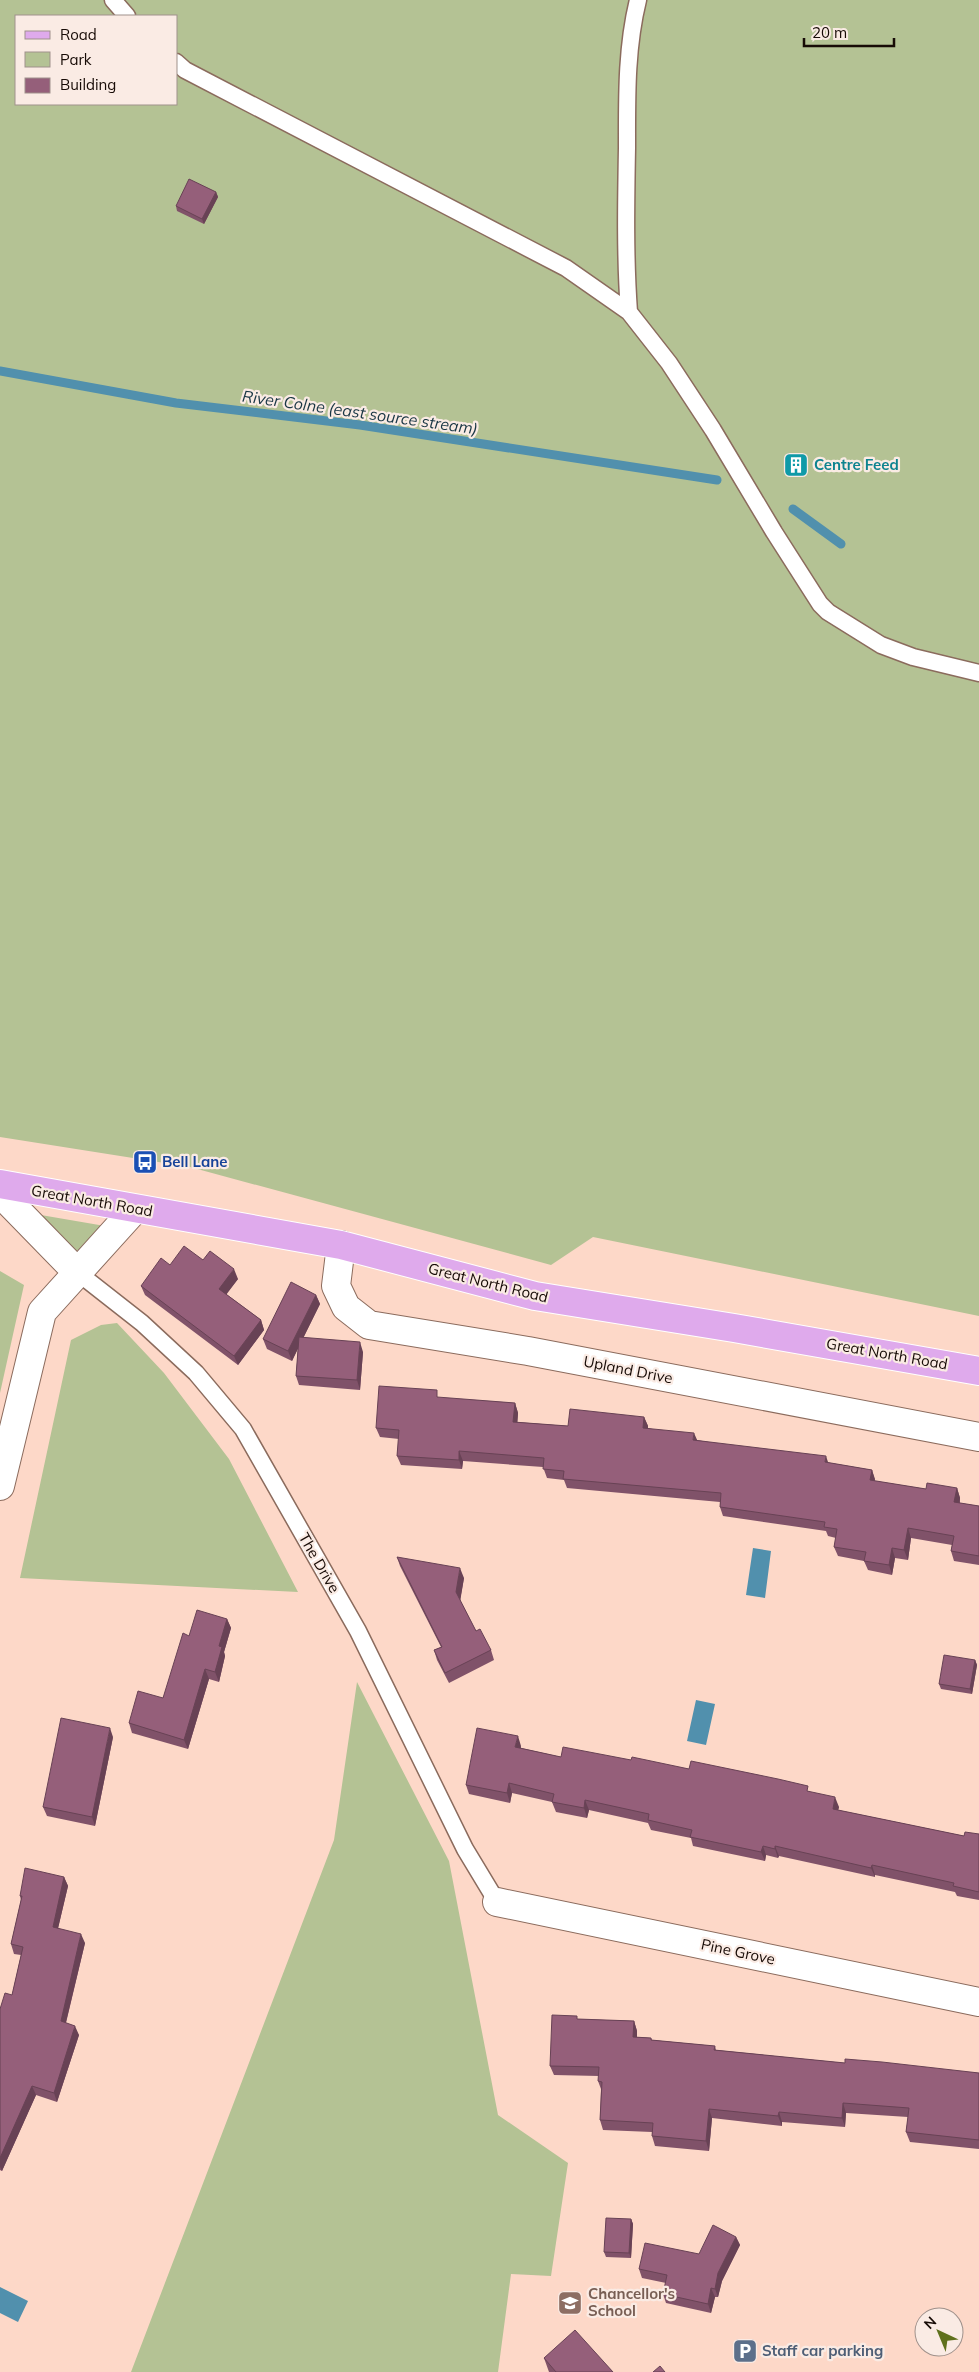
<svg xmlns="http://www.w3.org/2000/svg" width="979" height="2372" font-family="Mulish,sans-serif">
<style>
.green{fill:#b4c294;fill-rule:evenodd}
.water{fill:#5190ad}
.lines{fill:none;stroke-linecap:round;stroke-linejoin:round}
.stream{stroke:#5190ad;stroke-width:9}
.service-casing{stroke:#8b6b5d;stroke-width:19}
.minor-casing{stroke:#8b6b5d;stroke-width:30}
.primary-casing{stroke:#fff;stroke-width:30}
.service{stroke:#fff;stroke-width:16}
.minor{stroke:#fff;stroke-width:28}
.primary{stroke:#dfaaec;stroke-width:28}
.wall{fill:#805269}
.shaded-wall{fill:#684255}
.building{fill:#955f7a;stroke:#684255}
.labels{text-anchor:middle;stroke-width:4.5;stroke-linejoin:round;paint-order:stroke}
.culture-label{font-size:15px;font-weight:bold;fill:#0d838f;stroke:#faebe4;text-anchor:start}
.transit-label{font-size:15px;font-weight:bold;fill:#164399;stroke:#faebe4;text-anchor:start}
.street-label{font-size:15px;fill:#170b06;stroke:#faebe4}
.education-label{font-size:15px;font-weight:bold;fill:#785e54;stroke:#faebe4;text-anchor:start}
.service-label{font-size:15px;font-weight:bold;fill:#4e5e75;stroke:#faebe4;text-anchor:start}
.water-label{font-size:16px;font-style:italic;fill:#183644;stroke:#faebe4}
</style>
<rect width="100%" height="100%" fill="#fdd8c8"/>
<path class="green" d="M0,0H979V1316L593,1237L551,1265L190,1167L0,1137ZM16,16H176V104H16Z
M35,1214L105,1226L82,1250L73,1251Z
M0,1271L24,1285L0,1393Z
M117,1323L164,1373L229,1459L298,1592L20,1578L71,1340L101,1325Z
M357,1682L449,1861L498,2115L568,2163L551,2276L511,2274L498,2372H131L334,1840Z"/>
<path class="water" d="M753,1548L771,1551L765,1598L746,1595Z
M696,1700L715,1704L706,1745L687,1741Z
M0,2287L28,2301L18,2322L0,2313Z"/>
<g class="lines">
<path class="stream" d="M0,371L176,403L360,425L717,480
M793,509L841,544"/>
<defs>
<path id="service" d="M113,0L127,16
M176,62L185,70L566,268L629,312L669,363L713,430L774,532L820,604L828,612L881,645L913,657L979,673
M629,312C625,257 626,203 627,148C627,99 626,48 638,0
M77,1272L142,1323L196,1373L243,1429L358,1631L465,1849L497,1902"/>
<path id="minor" d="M0,1193L77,1272
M341,1245L336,1286L346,1307L369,1325L528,1351L979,1437
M0,1486L42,1312L135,1209
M497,1902L979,2002"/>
<path id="primary" d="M0,1184L341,1245L535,1296L734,1328L979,1371"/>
</defs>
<use href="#service" class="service-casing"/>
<use href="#minor" class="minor-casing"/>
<use href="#primary" class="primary-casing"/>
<use href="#service" class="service"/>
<use href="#minor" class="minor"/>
<use href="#primary" class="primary"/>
</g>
<path class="wall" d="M216,192L218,197L204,224L177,211L176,206Z
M203,1260L238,1279L226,1294L261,1320L264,1330L238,1365L145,1295L141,1286Z
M316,1295L320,1304L303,1338L363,1352L360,1390L299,1385L296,1376L298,1348L292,1361L267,1349L263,1339Z
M440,1398L515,1403L518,1413L517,1422L568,1426L644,1417L648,1426V1428L697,1440L872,1470L875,1481L926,1489L957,1488L960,1498V1503L979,1506V1565L954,1561L951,1551L952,1545L911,1538L908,1560L895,1558L892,1575L868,1570L864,1561L838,1556L834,1547L836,1538L828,1536L826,1531L723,1516L720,1507V1502L567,1488L564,1480L547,1478L543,1467L463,1461L462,1469L401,1465L397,1456L399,1439L380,1437L376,1428Z
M397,1557L464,1578L460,1600L476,1631L491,1650L494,1660L449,1683L437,1660L434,1650L441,1647L400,1566Z
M227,1619L231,1628L224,1652L225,1656L219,1682L209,1679L188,1749L132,1733L129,1723L163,1698L189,1636Z
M975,1660L977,1665L972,1694L941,1689L939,1684Z
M113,1737L95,1826L47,1816L43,1807Z
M521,1746V1748L561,1757L631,1760L689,1769L810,1792L839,1807L838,1810L964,1836L979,1834V1900L957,1896L955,1892L875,1875V1877L779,1856L778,1858L766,1855L765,1861L693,1846L691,1838L651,1830L648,1823L589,1810L587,1818L556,1812L552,1802L512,1793L510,1803L469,1794L466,1785Z
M64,1877L68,1886L58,1928L85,1943L66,2023L79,2035L57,2102L36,2095L2,2171L0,2170V2009L12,1995L21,1955L14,1954L11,1944L21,1900L20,1896Z
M578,2019L634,2021L637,2031V2037L651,2038L652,2040L715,2046L716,2050L845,2063L979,2073V2149L910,2142L906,2132L908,2117L846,2113L845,2127L782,2122V2126L712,2118L709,2151L655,2146L652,2136V2132L603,2130L600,2120L601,2089L598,2081L599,2076L554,2075L550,2066Z
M631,2219L633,2224L631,2258L606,2257L604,2252Z
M736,2237L740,2245L722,2281L718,2297H715L711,2313L666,2303L663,2294L666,2283L642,2278L639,2269L699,2254Z
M544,2358L613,2372H549Z"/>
<path class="shaded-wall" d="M216,192L218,197L204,224L202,219Z
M234,1269L238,1279L223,1299L219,1289Z
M316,1295L320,1304L292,1361L288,1351Z
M261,1320L264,1330L238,1365L234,1356Z
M360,1342L363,1352L360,1390L357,1380Z
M515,1403L518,1413L517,1431L513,1422Z
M644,1417L648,1426L647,1437L643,1428Z
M694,1433L698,1442L693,1440Z
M459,1451L463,1461L462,1469L459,1460Z
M826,1456L829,1465L825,1462Z
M872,1470L875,1479L873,1490L870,1480Z
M957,1488L960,1498L958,1511L954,1502Z
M908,1528L911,1538L908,1560L904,1550Z
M892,1548L895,1558L892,1575L889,1565Z
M460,1568L464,1578L460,1602L456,1592Z
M227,1619L231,1628L224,1652L225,1656L219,1682L215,1672L219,1646Z
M975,1660L977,1665L972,1694L970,1689Z
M205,1669L209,1679L188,1749L184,1740Z
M110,1728L113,1737L95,1826L92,1817Z
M518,1736L521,1746L519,1757L515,1747Z
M509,1783L512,1793L510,1803L507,1793Z
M835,1797L839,1807L836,1818L833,1809Z
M585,1800L589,1810L587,1818L584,1808Z
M763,1846L766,1855L765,1861L761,1852Z
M775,1846L779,1856L778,1858L775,1849Z
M872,1865L875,1875V1877L871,1868Z
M64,1877L68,1886L56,1937L53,1927Z
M81,1934L85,1943L64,2030L61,2021Z
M634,2021L637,2031V2046L633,2037Z
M75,2026L79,2035L57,2102L54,2093Z
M32,2086L36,2095L2,2171L0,2167V2158Z
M843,2103L846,2113L845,2127L842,2118Z
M709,2109L712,2118L709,2151L706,2141Z
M779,2112L782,2122V2126L778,2116Z
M631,2219L633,2224L631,2258L629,2253Z
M736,2237L740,2245L722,2281L718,2297L715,2289L718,2273Z
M711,2288L715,2297L711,2313L708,2304Z"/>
<path class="building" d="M189,179L216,192L202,219L176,206Z
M184,1246L203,1260L210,1251L234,1269L219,1289L261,1320L234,1356L141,1286L161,1258L170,1265Z
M291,1282L316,1295L288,1351L263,1339Z
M299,1337L360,1342L357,1380L296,1376Z
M379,1386L437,1390V1397L515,1403L513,1422L568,1426L570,1409L644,1417L643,1428L694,1433L693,1440L826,1456L825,1462L872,1470L870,1480L926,1489L927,1483L957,1488L954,1502L979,1506V1556L951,1551L954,1536L908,1528L904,1550L892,1548L889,1565L864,1561L866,1552L834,1547L837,1529L824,1527L825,1522L720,1507L721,1493L563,1479L564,1471L543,1469L544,1458L459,1451V1460L397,1456L399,1430L376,1428Z
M397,1557L460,1568L456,1592L476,1631L480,1629L491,1650L445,1673L434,1650L442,1647Z
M197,1610L227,1619L219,1646L222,1647L215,1672L205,1669L184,1740L129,1723L138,1691L163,1698L183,1633L189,1636Z
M944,1655L975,1660L970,1689L939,1684Z
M61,1718L110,1728L92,1817L43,1807Z
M477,1728L518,1736L515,1747L561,1757L563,1747L631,1760L632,1757L689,1769L691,1761L778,1779L808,1786L807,1791L835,1797L833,1809L964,1836L965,1832L979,1834V1892L953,1886L954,1883L872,1865L871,1868L775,1846V1849L763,1846L761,1852L690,1837L692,1830L648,1820L649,1814L585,1800L584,1808L552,1802L554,1794L509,1783L507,1793L466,1785Z
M25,1868L64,1877L53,1927L81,1934L61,2021L75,2026L54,2093L32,2086L0,2158V2009L5,1993L12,1995L23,1947L11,1944L22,1896H20Z
M552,2015L577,2016V2019L634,2021L633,2037L651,2038V2040L715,2046L714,2050L845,2063V2059L882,2062L979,2073V2140L906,2132L909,2108L843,2103L842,2118L779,2112L778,2116L709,2109L706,2141L652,2136L653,2123L600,2120L602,2082L598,2081L599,2067L550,2066Z
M606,2218L631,2219L629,2253L604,2252Z
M713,2225L736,2237L718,2273L715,2289L711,2288L708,2304L663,2294L667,2275L639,2269L645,2243L699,2254Z
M575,2330L613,2372H556L544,2358Z
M660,2366L665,2372H653Z"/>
<defs>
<symbol id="building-square" viewBox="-11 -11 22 22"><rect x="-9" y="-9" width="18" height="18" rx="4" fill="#0f9aa8" stroke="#faebe4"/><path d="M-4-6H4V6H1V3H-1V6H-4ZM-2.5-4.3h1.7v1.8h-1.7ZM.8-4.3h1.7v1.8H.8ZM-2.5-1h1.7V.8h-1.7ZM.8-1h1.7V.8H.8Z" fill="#fff"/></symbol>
<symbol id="bus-square" viewBox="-11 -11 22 22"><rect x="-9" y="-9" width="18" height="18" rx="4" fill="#1a4fb4" stroke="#faebe4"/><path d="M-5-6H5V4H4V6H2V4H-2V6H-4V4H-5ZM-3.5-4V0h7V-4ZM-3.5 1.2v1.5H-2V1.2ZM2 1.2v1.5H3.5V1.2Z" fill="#fff"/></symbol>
<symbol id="school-square" viewBox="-11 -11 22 22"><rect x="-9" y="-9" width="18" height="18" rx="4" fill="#8d6e63" stroke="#faebe4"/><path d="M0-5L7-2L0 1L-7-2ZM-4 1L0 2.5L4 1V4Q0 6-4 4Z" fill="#fff"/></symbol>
<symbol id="parking-square" viewBox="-11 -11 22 22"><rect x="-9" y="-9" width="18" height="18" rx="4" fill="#5c6f8a" stroke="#faebe4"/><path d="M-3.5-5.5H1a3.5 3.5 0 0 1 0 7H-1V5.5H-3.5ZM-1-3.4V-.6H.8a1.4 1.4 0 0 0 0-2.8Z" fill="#fff"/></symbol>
</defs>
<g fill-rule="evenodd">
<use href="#building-square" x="782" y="451" width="28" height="28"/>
<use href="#bus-square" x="131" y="1148" width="28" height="28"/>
<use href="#school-square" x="556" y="2289" width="28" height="28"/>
<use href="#parking-square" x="731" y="2337" width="28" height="28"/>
</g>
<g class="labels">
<g class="culture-label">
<text x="814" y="470">Centre Feed</text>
</g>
<g class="transit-label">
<text x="162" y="1167">Bell Lane</text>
</g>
<g class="street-label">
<text transform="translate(92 1201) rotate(10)" y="5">Great North Road</text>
<text transform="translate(488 1283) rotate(14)" y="5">Great North Road</text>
<text transform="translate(887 1354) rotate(10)" y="5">Great North Road</text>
<text transform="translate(628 1370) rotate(11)" y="5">Upland Drive</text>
<text transform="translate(319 1563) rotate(60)" y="5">The Drive</text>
<text transform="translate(738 1952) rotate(12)" y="5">Pine Grove</text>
</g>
<g class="education-label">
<text x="588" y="2299">Chancellor's<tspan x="588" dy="17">School</tspan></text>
</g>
<g class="service-label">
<text x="762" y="2356">Staff car parking</text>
</g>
<g class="water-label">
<text transform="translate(360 412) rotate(8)" y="6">River Colne (east source stream)</text>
</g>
</g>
<rect x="15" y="15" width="162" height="90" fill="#faebe4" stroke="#9f918b"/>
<rect x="25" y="31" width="25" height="8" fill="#dfaaec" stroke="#9f918b"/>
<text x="60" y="40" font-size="15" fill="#170b06">Road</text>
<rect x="25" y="52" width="25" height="15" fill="#b4c294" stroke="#9f918b"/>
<text x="60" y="65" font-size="15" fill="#170b06">Park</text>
<rect x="25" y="78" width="25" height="15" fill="#955f7a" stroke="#9f918b"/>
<text x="60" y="90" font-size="15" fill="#170b06">Building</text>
<g transform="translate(939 2332) rotate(316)"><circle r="24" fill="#faebe4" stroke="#9f918b"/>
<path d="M0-4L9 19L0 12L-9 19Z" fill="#5f701c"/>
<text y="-8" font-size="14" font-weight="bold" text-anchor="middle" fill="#170b06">N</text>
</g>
<path d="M804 38v8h90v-8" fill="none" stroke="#170b06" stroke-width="2.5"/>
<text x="812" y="38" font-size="15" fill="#170b06" stroke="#faebe4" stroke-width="4" paint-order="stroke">20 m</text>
</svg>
